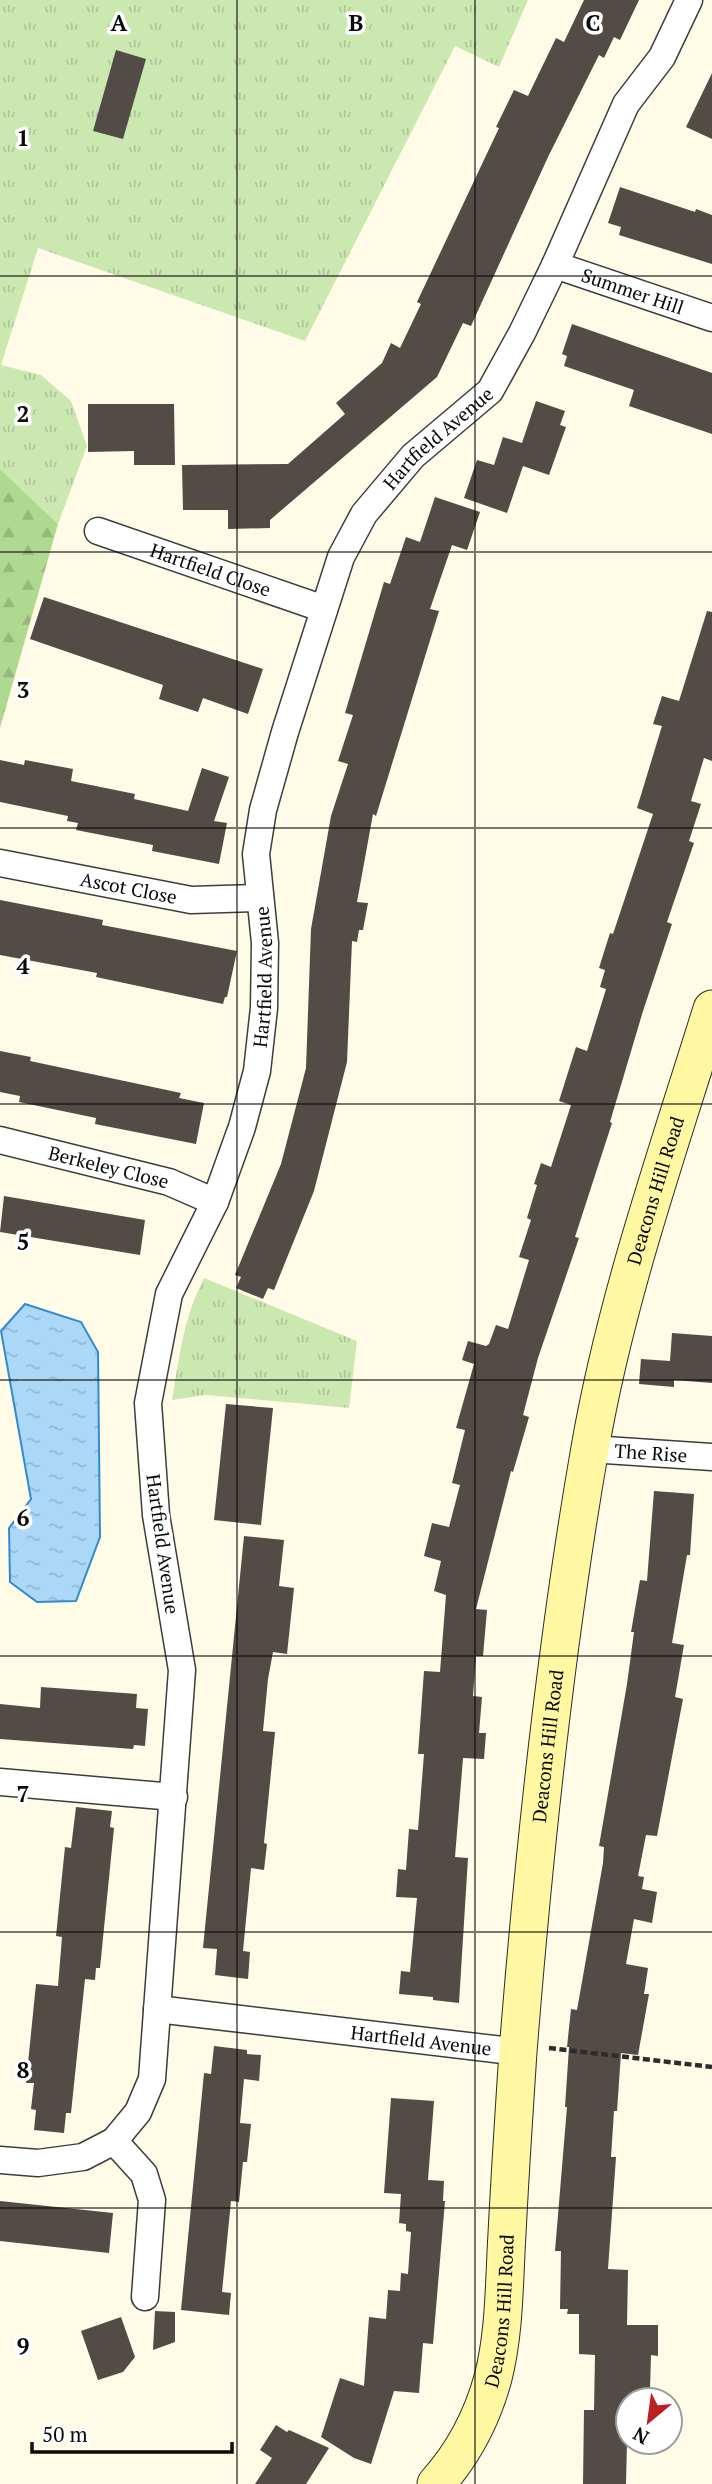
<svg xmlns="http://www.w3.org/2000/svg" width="712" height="2484" font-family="'PT Serif',serif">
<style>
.grass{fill:url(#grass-tufts)}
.forest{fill:url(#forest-firs)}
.water{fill:url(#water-ripples);stroke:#318bce;stroke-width:2}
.building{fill:#524b46}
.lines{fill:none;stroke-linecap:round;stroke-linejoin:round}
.street-casing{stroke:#3d3d3d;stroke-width:29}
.secondary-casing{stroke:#2c2c2c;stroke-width:39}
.path{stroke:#2c2c2c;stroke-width:4.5;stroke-dasharray:7 3.5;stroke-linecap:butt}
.street{stroke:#fff;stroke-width:26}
.secondary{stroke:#fff7a1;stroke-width:37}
.grid{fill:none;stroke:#0a0a0a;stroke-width:2;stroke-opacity:0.55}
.labels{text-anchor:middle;stroke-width:7;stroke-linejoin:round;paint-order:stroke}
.street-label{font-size:19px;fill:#0a0a0a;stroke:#fff}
.grid-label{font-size:23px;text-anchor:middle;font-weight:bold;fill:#0a0a0a;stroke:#fff;stroke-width:7;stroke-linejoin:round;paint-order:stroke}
</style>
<defs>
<pattern id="grass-tufts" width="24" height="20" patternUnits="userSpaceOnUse" patternTransform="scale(1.75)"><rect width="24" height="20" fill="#cce8b1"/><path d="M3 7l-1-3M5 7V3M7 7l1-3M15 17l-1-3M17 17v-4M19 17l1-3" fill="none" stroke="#aec697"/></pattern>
<pattern id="forest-firs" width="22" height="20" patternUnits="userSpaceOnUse" patternTransform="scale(1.75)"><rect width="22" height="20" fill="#afd990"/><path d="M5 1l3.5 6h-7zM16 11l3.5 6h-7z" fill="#95b97b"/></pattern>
<pattern id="water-ripples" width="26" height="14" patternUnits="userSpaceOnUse" patternTransform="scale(1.75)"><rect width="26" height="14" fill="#abd8f7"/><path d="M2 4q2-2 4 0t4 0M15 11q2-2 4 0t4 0" fill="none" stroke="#92b8d2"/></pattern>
</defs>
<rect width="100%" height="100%" fill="#fffbe6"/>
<path class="grass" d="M0,0H528L499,67L455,46L305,341L38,248L1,365L41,375L71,401L87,446L58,524L0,469Z
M204,1278L357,1341L349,1408L206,1395L172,1400C180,1355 183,1319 204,1278Z"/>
<path class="forest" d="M0,469L58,524L0,728Z"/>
<path class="water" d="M25,1304L81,1322L98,1352L100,1537L76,1601L37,1602L10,1582L9,1528L31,1499L1,1331Z"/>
<path class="building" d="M584,0H639L620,40L614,37L604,58L599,55L548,157L471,326L463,323L437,377L270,520V528L228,529V510H183L182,465L288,464L345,414L336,403L382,363L391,343L400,348L421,304L417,302L499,128L496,127L514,90L528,96L556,38L564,42Z
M116,50L146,59L123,139L93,131Z
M712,73V139L686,127Z
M620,187L695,212L696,209L712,215V264L619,235L621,227L608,223Z
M572,324L712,373V434L629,406L634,390L564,366L567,356L562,354Z
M536,401L565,411L560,425L566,427L549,475L523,466L507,513L464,498L477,460L494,465L503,437L522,443Z
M88,404H174L175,465H134V451L88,452Z
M435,497L480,512L467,550L452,545L430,609L439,611L376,816L373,814L357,902L368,903L363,930H359L357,942L352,941L347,1062L314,1191L274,1290L268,1288L263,1299L236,1288L241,1277L235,1275L281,1164L306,1068L311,929L331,816L348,764L338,761L353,715L345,713L384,582L390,584L406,537L420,542Z
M44,597L263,669L248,714L203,698L198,712L159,699L163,685L30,639Z
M707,611L712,612V761L704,758L691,801L701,804L689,841L694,843L667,922L672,924L643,1011L610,1122L612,1123L575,1237L579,1238L538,1358L523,1415L529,1417L513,1472L511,1471L476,1609L487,1610L483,1656H476L473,1696L482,1697L479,1733H486L484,1759L463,1758L455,1857L468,1858L459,2003L433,2000V1997L399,1994L401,1971L410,1972L417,1898L396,1897L398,1869L406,1870L409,1829L418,1830L424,1754H418L424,1671L440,1672L446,1595L434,1591L441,1561L424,1556L432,1523L449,1527L460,1485L452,1483L465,1430L456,1428L474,1364L462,1360L468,1341L486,1346L489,1344L496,1325L508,1329L529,1260L519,1257L531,1220L527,1218L537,1185L534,1184L541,1163L551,1167L571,1105L559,1101L576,1047L587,1051L606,989L600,987L605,970L599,968L610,933L613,934L653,814L637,808L662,726L653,724L662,696L679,701Z
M0,760L24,765L25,760L73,769L71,781L135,794L134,799L188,811L202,768L229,777L214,821L227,823L219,864L152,851L153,845L76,830L78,823L67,821L68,816L0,802Z
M0,900L103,920L102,925L237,951L227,997H225L223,1004L96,977L97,973L0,955Z
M0,1051L31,1057L30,1061L181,1093L179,1098L204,1103L196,1144L95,1124L96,1118L19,1102L20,1096L0,1092Z
M4,1196L145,1220L140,1255L0,1232Z
M672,1333L712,1336V1383L674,1380V1387L639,1384L641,1359L670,1361Z
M226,1404L273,1408L261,1525L214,1520Z
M654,1491L694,1494L690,1555H687L672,1643L684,1645L675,1697L683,1699L657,1836L646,1835L638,1876L644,1877L642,1889L657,1892L652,1923L634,1919L626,1964L648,1968L644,1994H649L638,2055L621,2053L617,2111H614L611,2157H616L608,2269L628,2270L627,2325H658V2356L651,2355L650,2390H638V2400H628L626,2484H583L584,2410H594L595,2355L579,2354V2314H567L568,2309H560L561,2251H555L567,2107H565L569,2047H567L571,2009L577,2010L603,1863L604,1847L599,1846L627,1684L634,1632H631L640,1580L647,1581Z
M244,1536L284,1540L279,1586L294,1588L287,1654L273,1652L268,1679L263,1731L275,1732L264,1843L267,1844L264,1870L251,1868L243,1951L250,1952L248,1979L215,1975L217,1949L203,1948Z
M41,1687L137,1694L136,1708L148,1709L145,1746L134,1745L133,1749L0,1739V1704L40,1708Z
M76,1807L112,1811L110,1827L114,1828L100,1968H96L95,1980L85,1979L71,2113H66L64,2133L34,2130L36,2110L31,2109L34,2083H26L36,1984L58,1986L62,1937L56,1936L61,1886L65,1847L71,1848Z
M214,2046L247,2050V2054L261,2055L259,2081L244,2079L240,2123L251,2124L247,2162H243L239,2202L231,2201L222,2292L231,2293L229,2315L181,2310L204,2073L211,2074Z
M391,2098L434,2101L428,2180L444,2181L443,2201H445L433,2344L423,2343L419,2393L394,2391L371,2464L354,2458L321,2437L340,2378L364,2386L369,2317L386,2319L388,2290L400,2291L401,2273L408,2274L411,2232L406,2231V2224L399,2223L401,2194L384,2193Z
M0,2201L113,2213L109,2253L0,2241Z
M155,2311L175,2312V2342L153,2350Z
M121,2317L135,2357L123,2372L98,2380L81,2331Z
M276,2425L287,2432L289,2430L329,2448L306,2484H255L272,2458L260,2450Z"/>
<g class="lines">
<defs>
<g id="street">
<path id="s1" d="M555,265L712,318"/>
<path id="s2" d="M98,531L324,609"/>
<path id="s3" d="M0,863L191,900L260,898"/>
<path id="s4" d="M0,1140L169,1182L215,1202"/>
<path id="s5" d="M590,1449L712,1457"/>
<path d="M0,1782L174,1797"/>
<path id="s6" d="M157,2009L519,2052"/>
<path d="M0,2160L38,2163L83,2157L114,2141"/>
<path id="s7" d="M145,2297L152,2200L144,2174L114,2141L138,2112L152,2079L182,1670L156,1515L148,1403L169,1294L215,1202L242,1127L257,1071L264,1008L265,943L256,854L263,810L285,732L341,557L364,514L413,456L490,391L522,333L555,265L626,104L662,57L689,0"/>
</g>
<g id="secondary">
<path id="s8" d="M436,2484C464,2453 482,2418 493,2378C505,2331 504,2282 507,2234C510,2173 514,2113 518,2052C534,1850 555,1648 590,1448C616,1298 667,1154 712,1009"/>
</g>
</defs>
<use href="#street" class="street-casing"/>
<use href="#secondary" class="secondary-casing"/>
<path class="path" d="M549,2048L712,2067"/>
<use href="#street" class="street"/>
<use href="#secondary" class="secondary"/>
</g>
<path class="grid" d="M237,0V2484M475,0V2484M0,276H712M0,552H712M0,828H712M0,1104H712M0,1380H712M0,1656H712M0,1932H712M0,2208H712"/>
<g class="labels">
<g class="street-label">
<text dy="7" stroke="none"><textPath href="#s1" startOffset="82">Summer Hill</textPath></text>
<text dy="7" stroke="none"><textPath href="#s7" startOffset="1956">Hartfield Avenue</textPath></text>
<text dy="7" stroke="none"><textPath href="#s2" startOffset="119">Hartfield Close</textPath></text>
<text dy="7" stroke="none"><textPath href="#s3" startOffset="131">Ascot Close</textPath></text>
<text dy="7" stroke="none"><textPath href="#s7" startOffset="1368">Hartfield Avenue</textPath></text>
<text dy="7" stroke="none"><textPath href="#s4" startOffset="112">Berkeley Close</textPath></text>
<text dy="7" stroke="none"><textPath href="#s8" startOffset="1323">Deacons Hill Road</textPath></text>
<text dy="7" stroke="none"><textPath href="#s5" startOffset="61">The Rise</textPath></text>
<text transform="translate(163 1544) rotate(82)" y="7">Hartfield Avenue</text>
<text dy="7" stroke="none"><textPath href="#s8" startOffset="756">Deacons Hill Road</textPath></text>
<text dy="7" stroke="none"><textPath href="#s6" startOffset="266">Hartfield Avenue</textPath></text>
<text dy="7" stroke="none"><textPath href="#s8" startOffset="189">Deacons Hill Road</textPath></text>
</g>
</g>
<g class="grid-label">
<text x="119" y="31">A</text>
<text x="356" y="31">B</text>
<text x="593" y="31">C</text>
<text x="23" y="146">1</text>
<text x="23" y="422">2</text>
<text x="23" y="698">3</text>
<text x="23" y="974">4</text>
<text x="23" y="1250">5</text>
<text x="23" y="1526">6</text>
<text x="23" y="1802">7</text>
<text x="23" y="2078">8</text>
<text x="23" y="2354">9</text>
</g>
<g transform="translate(649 2421) rotate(209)"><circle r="33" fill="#ffffff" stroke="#9d9d9d" stroke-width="2"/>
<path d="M0-5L12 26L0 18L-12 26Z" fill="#ba2124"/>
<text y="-10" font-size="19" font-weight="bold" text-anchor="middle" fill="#0a0a0a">N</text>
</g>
<path d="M32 2442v10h200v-10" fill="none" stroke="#0a0a0a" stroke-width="3.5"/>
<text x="42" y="2442" font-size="21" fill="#0a0a0a" stroke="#ffffff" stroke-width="5" paint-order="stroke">50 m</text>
</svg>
